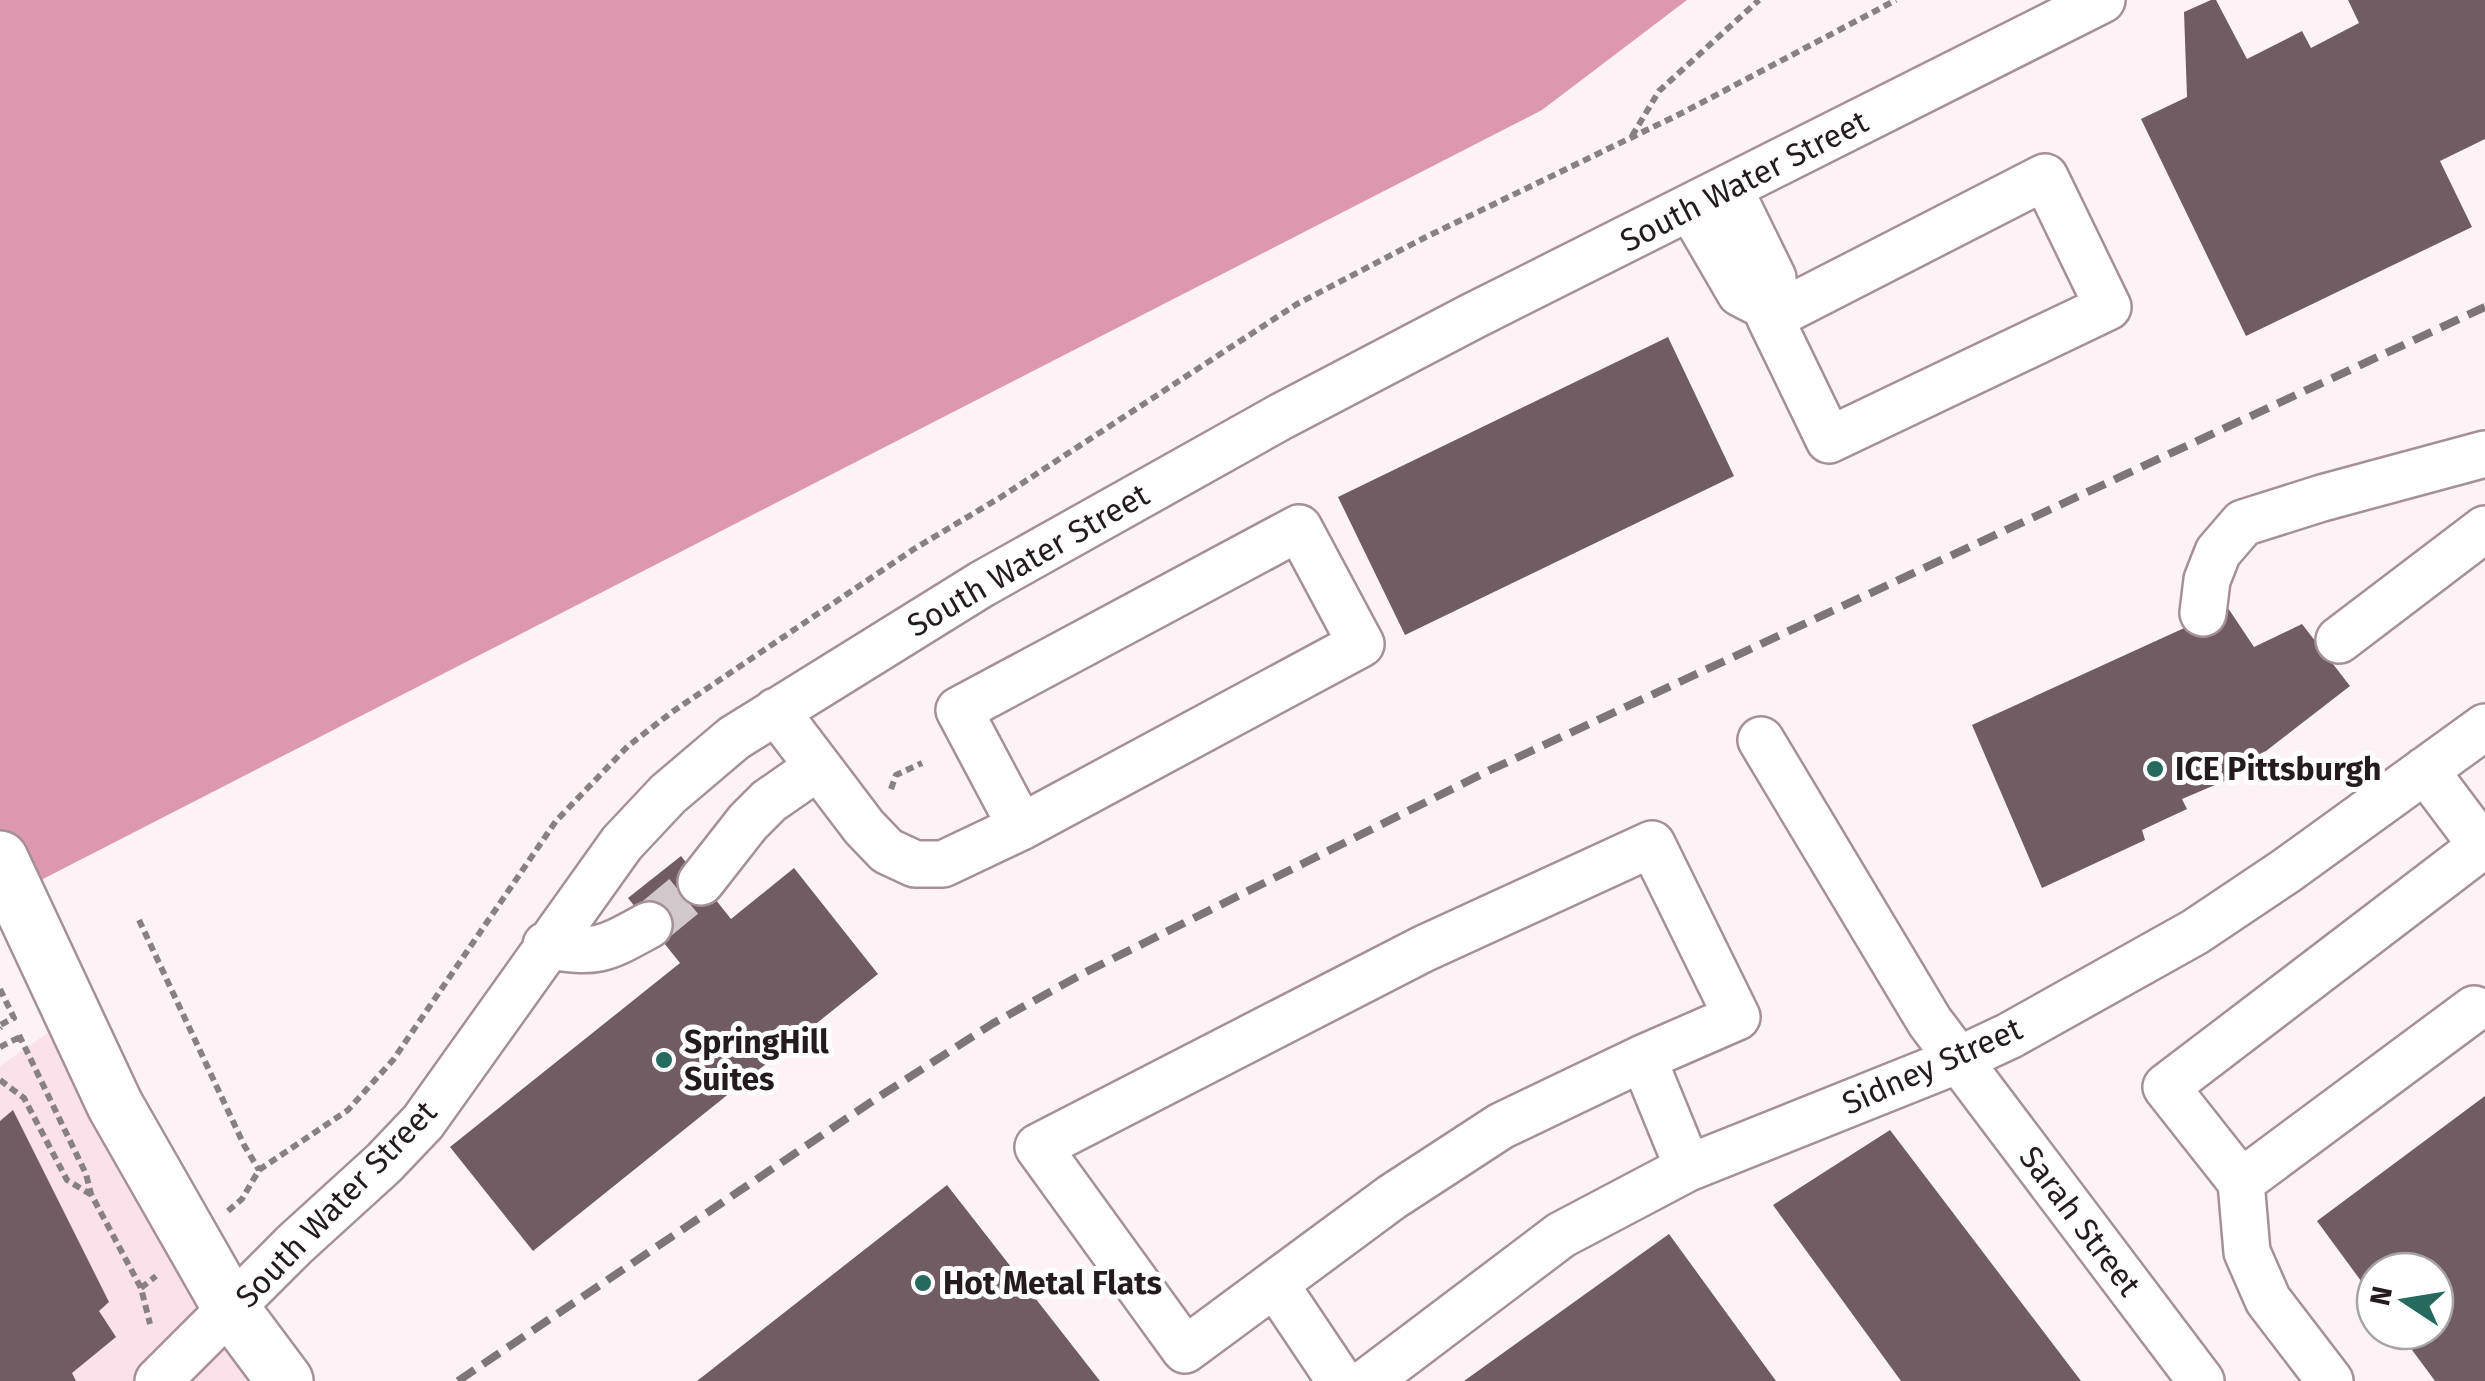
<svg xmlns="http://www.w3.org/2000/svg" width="2485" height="1381" font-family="'Fira Sans',sans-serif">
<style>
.built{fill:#fbe1e9}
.water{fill:#db98ae}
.building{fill:#705c62}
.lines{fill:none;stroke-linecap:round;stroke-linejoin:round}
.minor-tunnel{stroke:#d1c8cb;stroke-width:45;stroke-dasharray:45 22;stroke-linecap:butt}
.minor-casing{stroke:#a69097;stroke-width:50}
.major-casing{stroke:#a69097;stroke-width:60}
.path{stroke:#898082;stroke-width:6;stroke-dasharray:8 5;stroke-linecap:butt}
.minor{stroke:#fff;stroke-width:45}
.major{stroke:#fff;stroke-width:55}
.rail{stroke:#7d7577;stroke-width:8;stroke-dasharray:20 10;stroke-linecap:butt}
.path-bridge{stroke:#898082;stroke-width:6;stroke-dasharray:8 5;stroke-linecap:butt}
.poi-dot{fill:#256a5d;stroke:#fff;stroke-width:4}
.labels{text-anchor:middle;stroke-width:10;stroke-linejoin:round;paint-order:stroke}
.street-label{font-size:32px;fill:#231b1d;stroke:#fff}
.poi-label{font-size:32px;font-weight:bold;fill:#231b1d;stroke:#fff;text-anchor:start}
</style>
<rect width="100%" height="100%" fill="#fdf3f6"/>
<path class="built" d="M49,1032L195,1241L280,1381H0V1066Z"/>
<path class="water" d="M0,0H1687L1542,110L0,901Z"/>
<path class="building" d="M2211,0H2216L2247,59L2302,31L2311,48L2359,23L2348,0H2485V139L2440,161L2472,227L2246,336L2141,119L2187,97L2184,12Z
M1668,337L1734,476L1405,635L1338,497Z
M2228,608L2254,647L2302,624L2350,686L2266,751L2226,770L2229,779L2182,799L2187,809L2142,830L2145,840L2042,888L1972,725Z
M681,856L731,919L794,868L878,974L533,1251L450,1147L680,963L628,898Z
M2485,1096V1381H2435L2398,1331H2435V1271H2375V1300L2317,1221Z
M13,1110L109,1302L99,1311L116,1337L72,1373L76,1381H0V1121Z
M1890,1130L2081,1381H1901L1773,1205Z
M947,1185L1100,1381H697Z
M1669,1234L1776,1381H1464Z"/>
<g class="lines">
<path class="minor-tunnel" d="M649,925L701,882"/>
<defs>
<path id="minor" d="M1690,207L1740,293L1765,306L1773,278L1729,188
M1765,306L1770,318L1829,440L2108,307L2045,177L1770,318
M2203,613L2207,580L2218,552L2243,523L2322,498L2485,454
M2339,640L2485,529
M776,711L864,827L887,851L915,864H943L1021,827L1361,644L1299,528L959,710L1021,827
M1761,740L1930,1022L2201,1381
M2425,770L2482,846L2485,844
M701,882L748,822L769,801L818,767
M546,945C598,955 605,949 649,925
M1643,1058L1501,1126L1392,1197L1185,1350L1038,1147L1423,949L1652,844L1737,1017L1643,1058L1688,1168
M2241,1182L2474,1009
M1275,1284L1340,1381
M158,1381L295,1244L384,1163L423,1122L622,843L668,794L734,738L982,584L1282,416L1471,317L2102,0
M1368,1381L1561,1235L1688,1168L1958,1060L2009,1036L2195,932L2286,871L2485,727
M2330,1381L2268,1300L2247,1252L2241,1182L2166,1087L2482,846"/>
<path id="major" d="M0,859L115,1105L232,1310L285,1381"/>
</defs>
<use href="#minor" class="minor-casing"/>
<use href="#major" class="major-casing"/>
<path class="path" d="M1632,136L1659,91L1759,0
M891,789L896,775L922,763
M139,920L244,1145L259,1170
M0,1028L1,1027
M19,1035L86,1174L91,1194L141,1288L150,1324
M0,1047L20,1037
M0,1080L24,1098L67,1180L90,1194
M228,1211L242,1199L259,1170L348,1110L393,1060L556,821L628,746L672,712L914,549L1001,497L1297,304L1424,238L1684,112L1896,0
M141,1288L156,1276"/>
<use href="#minor" class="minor"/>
<use href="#major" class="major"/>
<path class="rail" d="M458,1381L874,1100L992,1024L1084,973L1486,772L2485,307"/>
<path class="path-bridge" d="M0,989L14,1018L0,1025"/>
</g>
<g class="poi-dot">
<circle cx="2155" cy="769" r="10"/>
<circle cx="664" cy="1060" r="10"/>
<circle cx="923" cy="1283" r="10"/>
</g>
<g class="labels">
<g class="street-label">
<text transform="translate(1744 181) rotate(-27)" y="11">South Water Street</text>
<text transform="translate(1028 560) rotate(-30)" y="11">South Water Street</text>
<text transform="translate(1932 1066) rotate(-24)" y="11">Sidney Street</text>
<text transform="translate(336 1204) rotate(-46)" y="11">South Water Street</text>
<text transform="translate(2080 1221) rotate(53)" y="11">Sarah Street</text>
</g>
<g class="poi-label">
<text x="2175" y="780">ICE Pittsburgh</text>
<text x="684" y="1053">SpringHill<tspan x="684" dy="37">Suites</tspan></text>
<text x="943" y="1294">Hot Metal Flats</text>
</g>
</g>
<g transform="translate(2405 1301) rotate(282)"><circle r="48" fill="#ffffff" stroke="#a7a4a5" stroke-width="2.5"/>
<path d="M0-8L18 38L0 25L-18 38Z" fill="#256a5d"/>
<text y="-15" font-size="28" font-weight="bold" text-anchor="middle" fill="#231b1d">N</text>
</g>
</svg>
